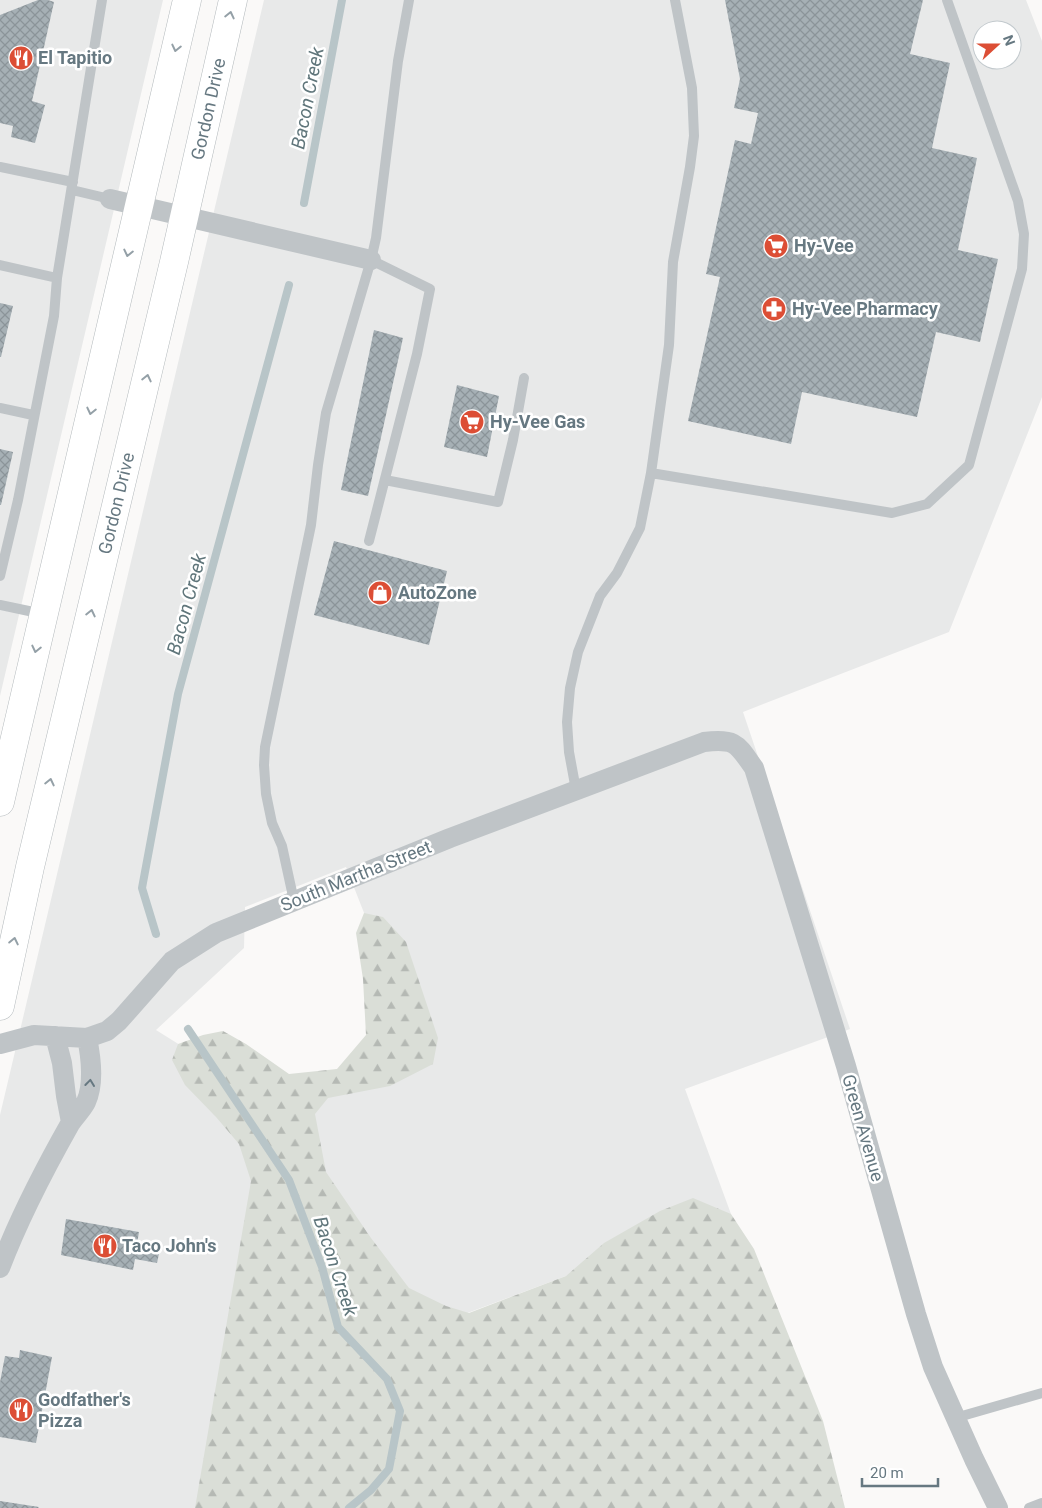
<svg xmlns="http://www.w3.org/2000/svg" width="1042" height="1508" font-family="Roboto,sans-serif">
<style>
.built{fill:#e8e9e9;fill-rule:evenodd}
.forest{fill:url(#forest-firs)}
.lines{fill:none;stroke-linecap:round;stroke-linejoin:round}
.stream{stroke:#b8c5c8;stroke-width:8}
.building{fill:url(#building-cross-hatch)}
.primary-casing{stroke:#b3b9bc;stroke-width:29}
.lane{stroke:#bfc4c7;stroke-width:10}
.street{stroke:#bfc4c7;stroke-width:20}
.primary{stroke:#fff;stroke-width:28}
.oneway{stroke:#94a0a7}
.oneway2{stroke:#667881}
.labels{text-anchor:middle;stroke-width:5;stroke-linejoin:round;paint-order:stroke}
.poi-label{font-size:18px;font-weight:bold;fill:#667881;stroke:#fff;text-anchor:start}
.street-label{font-size:18px;fill:#667881;stroke:#fff}
.water-label{font-size:19px;font-style:italic;fill:#60767b;stroke:#fff}
</style>
<defs>
<pattern id="forest-firs" width="22" height="20" patternUnits="userSpaceOnUse" patternTransform="scale(1.25)"><rect width="22" height="20" fill="#daded7"/><path d="M5 1l3.5 6h-7zM16 11l3.5 6h-7z" fill="#b5b9b4"/></pattern>
<pattern id="building-cross-hatch" width="8" height="8" patternUnits="userSpaceOnUse" patternTransform="scale(1.25)"><rect width="8" height="8" fill="#a6b0b5"/><path d="M0 0l8 8M0 8l8-8" fill="none" stroke="#8b9499"/></pattern>
</defs>
<rect width="100%" height="100%" fill="#faf9f8"/>
<path class="built" d="M0,0H163L0,696Z
M264,0H1026L1042,41V397L949,632L743,712L850,1029L685,1089L731,1214L385,1344L201,1508H0V1115ZM982,30H1012V60H982ZM346,867L414,1040L263,1097L156,1030L244,948L245,907Z"/>
<path class="forest" d="M364,913L383,917L406,942L438,1038L433,1064L390,1086L328,1098L315,1114L326,1172L371,1238L409,1288L446,1306L469,1313L566,1276L604,1243L660,1211L693,1198L731,1214L754,1249L823,1421L845,1508H195L251,1181L239,1144L216,1117L185,1085L172,1060L178,1044L203,1035L223,1031L246,1044L289,1074L337,1069L366,1035L363,979L356,933Z"/>
<g class="lines">
<path class="stream" d="M304,203L342,0
M156,934L142,888L178,694L289,285
M188,1029L289,1180L322,1267L338,1327L387,1379L400,1411L389,1469L371,1490L349,1508"/>
</g>
<path class="building" d="M38,0H48L54,2L32,101L45,105L35,143L11,137L13,126L0,123V15Z
M725,0H923L910,54L950,63L932,148L977,158L958,250L998,259L980,342L936,332L917,417L802,392L791,444L688,421L720,277L706,274L735,140L751,144L758,113L734,108L740,79Z
M0,303L13,306L1,357H0Z
M374,330L403,338L368,496L341,490Z
M457,385L499,396L487,457L444,447Z
M0,449L13,452L1,505H0Z
M334,541L447,571L429,645L314,615Z
M66,1219L139,1232L137,1244L160,1249L157,1263L135,1259L133,1270L61,1255Z
M20,1350L52,1357L36,1443L0,1437V1382L5,1356L19,1358Z
M0,1501L39,1507L38,1508H0Z"/>
<g class="lines">
<defs>
<g id="primary">
<path d="M0,802L187,0"/>
<path id="s1" d="M0,1006L30,867L174,262L233,0"/>
</g>
</defs>
<use href="#primary" class="primary-casing"/>
<path class="lane" d="M0,167L73,182
M72,190L110,199
M0,265L57,278
M0,408L33,415
M651,473L892,513L927,504L969,465L1022,269L1024,234L1018,201L947,0
M385,480L498,502L513,440L524,378
M369,541L417,354L430,289L371,260
M0,576L18,500L54,316L57,278L102,0
M0,605L43,614
M576,790L569,752L567,722L570,688L578,652L600,596L617,573L640,528L651,473L669,345L673,262L690,167L694,136L692,88L675,0
M294,901L282,846L272,823L266,794L264,765L265,747L311,525L318,465L326,413L371,260L376,238L398,61L409,0
M955,1418L1042,1393
M1029,1508L1042,1503"/>
<path class="street" d="M110,199L371,260
M55,1036L62,1063L66,1096L71,1122
M0,1044L34,1035L87,1038L107,1031L119,1021L172,961L216,933L450,838L704,742C736,738 737,744 754,768L846,1066L916,1314L933,1367L974,1459L998,1508
M0,1268C19,1218 44,1170 70,1124C75,1116 82,1110 86,1102C94,1085 91,1057 87,1038"/>
<use href="#primary" class="primary"/>
</g>
<defs><path id="oneway-chevron" d="M-2-3.5L2.5 0L-2 3.5" fill="none" stroke-width="1.6" stroke-linecap="round" stroke-linejoin="round" transform="scale(1.25)"/></defs>
<g class="oneway">
<use href="#oneway-chevron" transform="translate(230 15) rotate(-77)"/>
<use href="#oneway-chevron" transform="translate(176 48) rotate(103)"/>
<use href="#oneway-chevron" transform="translate(128 253) rotate(103)"/>
<use href="#oneway-chevron" transform="translate(147 378) rotate(-77)"/>
<use href="#oneway-chevron" transform="translate(91 411) rotate(103)"/>
<use href="#oneway-chevron" transform="translate(91 613) rotate(-77)"/>
<use href="#oneway-chevron" transform="translate(36 649) rotate(103)"/>
<use href="#oneway-chevron" transform="translate(50 782) rotate(-77)"/>
<use href="#oneway-chevron" transform="translate(14 941) rotate(-78)"/>
</g>
<use class="oneway2" href="#oneway-chevron" transform="translate(90 1083) rotate(-83)"/>
<defs>
<symbol id="restaurant-disc" viewBox="-11 -11 22 22"><circle r="9.5" fill="#dc4e35" stroke="#fff"/><path d="M-5-6h1v4h1v-4h1v4h1v-4h1v5L-1.5 .5V6h-2V.5L-5-1ZM5-6V6H3V1.5H1.5Q1.5-4 5-6Z" fill="#fff"/></symbol>
<symbol id="supermarket-disc" viewBox="-11 -11 22 22"><circle r="9.5" fill="#dc4e35" stroke="#fff"/><path d="M-6-5.5h2.5l.6 2H6L4.5 2H-2.5L-4.4-4H-6ZM-1.5 3.2a1.3 1.3 0 1 0 .1 0ZM3 3.2a1.3 1.3 0 1 0 .1 0Z" fill="#fff"/></symbol>
<symbol id="pharmacy-disc" viewBox="-11 -11 22 22"><circle r="9.5" fill="#dc4e35" stroke="#fff"/><path d="M-2-6h4v4h4v4h-4v4h-4v-4h-4v-4h4Z" fill="#fff"/></symbol>
<symbol id="shop-disc" viewBox="-11 -11 22 22"><circle r="9.5" fill="#dc4e35" stroke="#fff"/><path d="M-5-2.5h2.3a2.7 3.5 0 0 1 5.4 0H5L5.5 6h-11ZM-1.5-2.5h3a1.5 2.3 0 0 0-3 0Z" fill="#fff"/></symbol>
</defs>
<g fill-rule="evenodd">
<use href="#restaurant-disc" x="7" y="44" width="28" height="28"/>
<use href="#supermarket-disc" x="762" y="232" width="28" height="28"/>
<use href="#pharmacy-disc" x="760" y="295" width="28" height="28"/>
<use href="#supermarket-disc" x="458" y="408" width="28" height="28"/>
<use href="#shop-disc" x="366" y="579" width="28" height="28"/>
<use href="#restaurant-disc" x="91" y="1232" width="28" height="28"/>
<use href="#restaurant-disc" x="7" y="1396" width="28" height="28"/>
</g>
<g class="labels">
<g class="poi-label">
<text x="38" y="64">El Tapitio</text>
<text x="794" y="252">Hy-Vee</text>
<text x="792" y="315">Hy-Vee Pharmacy</text>
<text x="490" y="428">Hy-Vee Gas</text>
<text x="398" y="599">AutoZone</text>
<text x="122" y="1252">Taco John's</text>
<text x="38" y="1406">Godfather's<tspan x="38" dy="21">Pizza</tspan></text>
</g>
<g class="street-label">
<text dy="6" stroke="none"><textPath href="#s1" startOffset="921">Gordon Drive</textPath></text>
<text dy="6" stroke="none"><textPath href="#s1" startOffset="516">Gordon Drive</textPath></text>
<text transform="translate(356 876) rotate(-22)" y="6">South Martha Street</text>
<text transform="translate(863 1128) rotate(74)" y="6">Green Avenue</text>
</g>
<g class="water-label">
<text transform="translate(307 98) rotate(-79)" y="7">Bacon Creek</text>
<text transform="translate(186 604) rotate(-75)" y="7">Bacon Creek</text>
<text transform="translate(336 1266) rotate(72)" y="7">Bacon Creek</text>
</g>
</g>
<g transform="translate(997 45) rotate(69)"><circle r="24" fill="#ffffff" stroke="#c2c9cd"/>
<path d="M0-4L9 19L0 12L-9 19Z" fill="#dc4e35"/>
<text y="-8" font-size="14" font-weight="bold" text-anchor="middle" fill="#667881">N</text>
</g>
<path d="M862 1478v8h76v-8" fill="none" stroke="#667881" stroke-width="2.5"/>
<text x="870" y="1478" font-size="15" fill="#667881" stroke="#ffffff" stroke-width="4" paint-order="stroke">20 m</text>
</svg>
